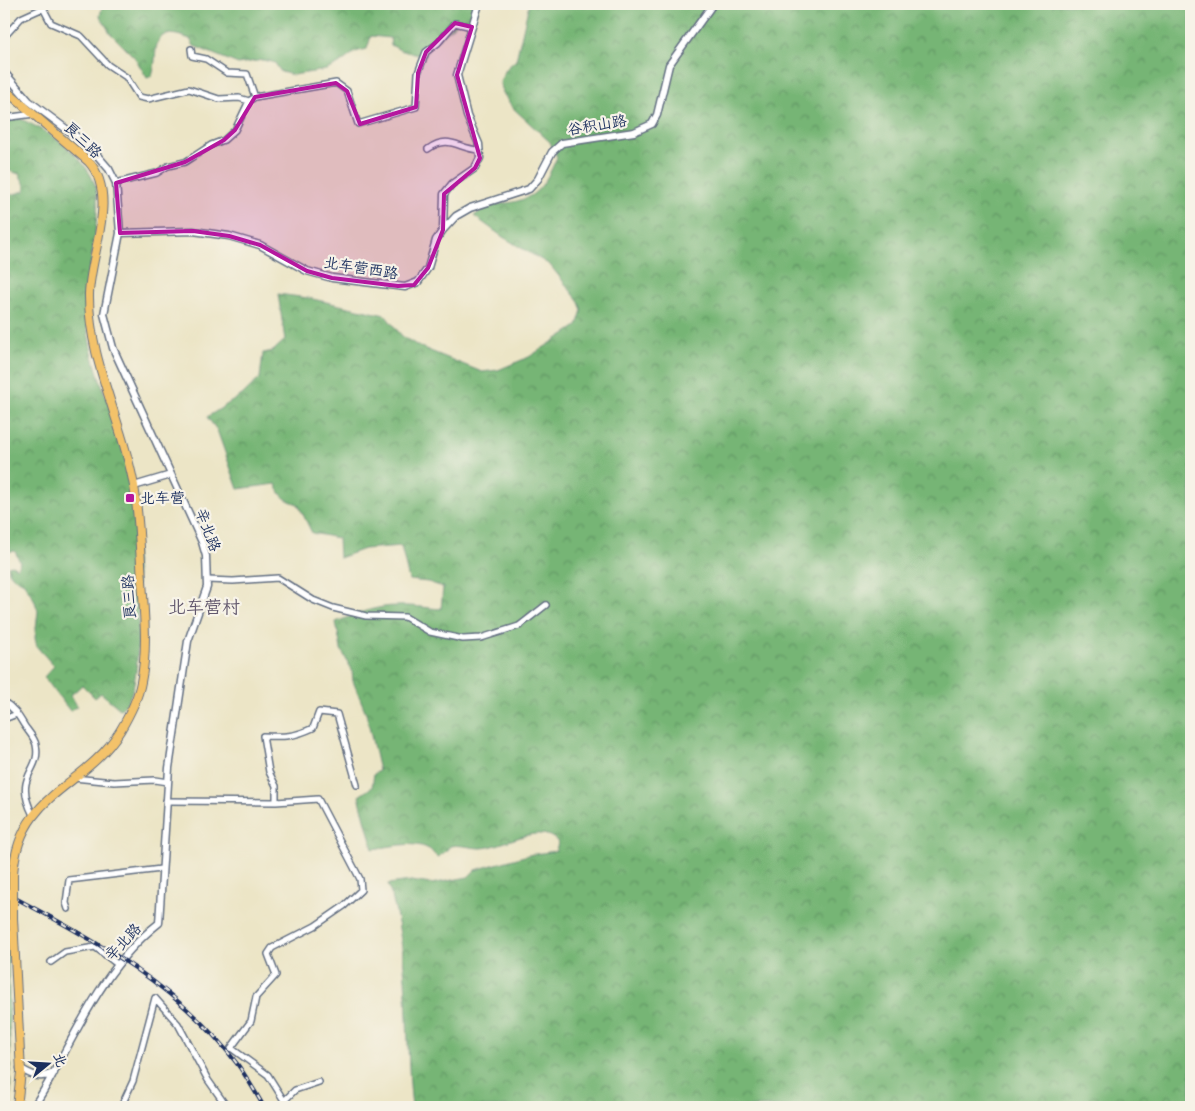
<svg xmlns="http://www.w3.org/2000/svg" width="1195" height="1111" font-family="Delius,'LXGW WenKai TC',sans-serif">
<style>
.forest{fill:url(#forest-crowns);stroke:#48726a}
.lines{fill:none;stroke-linecap:round;stroke-linejoin:round}
.minor-casing{stroke:#646f82;stroke-width:8}
.tertiary-casing{stroke:#646f82;stroke-width:9}
.primary-casing{stroke:#646f82;stroke-width:10}
.minor{stroke:#fff;stroke-width:5}
.tertiary{stroke:#fff;stroke-width:6}
.primary{stroke:#f3c26a;stroke-width:8}
.rail-casing{stroke:#1b2f5e;stroke-width:4}
.rail{stroke:#f7f3e8;stroke-width:2;stroke-dasharray:5.5;stroke-linecap:butt}
.primary-bridge-casing{stroke:#646f82;stroke-width:10;stroke-linecap:butt}
.primary-bridge{stroke:#f3c26a;stroke-width:8}
.marked{fill:#b5179e;fill-opacity:0.2;stroke:#b5179e;stroke-width:4;stroke-linejoin:round}
.poi-dot{fill:#b5179e;stroke:#f7f3e8;stroke-width:2}
.labels{text-anchor:middle;stroke-width:4.5;stroke-linejoin:round;paint-order:stroke}
.street-label{font-size:15px;fill:#1b2f5e;stroke:#f7f3e8}
.poi-label{font-size:15px;fill:#1b2f5e;stroke:#f7f3e8;text-anchor:start}
.quarter-label{font-size:18px;fill:#62586d;stroke:#f7f3e8}
</style>
<defs>
<pattern id="forest-crowns" width="20" height="18" patternUnits="userSpaceOnUse" patternTransform="scale(1.25)"><rect width="20" height="18" fill="#76b575"/><path d="M2 6a3 3 0 1 1 6 0M12 15a3 3 0 1 1 6 0" fill="none" stroke="#609463"/></pattern>
</defs>
<rect width="100%" height="100%" fill="#f7f3e8"/>
<filter id="ink" filterUnits="userSpaceOnUse"><feTurbulence type="fractalNoise" baseFrequency=".02" numOctaves="2"/><feDisplacementMap in="SourceGraphic" scale="10" xChannelSelector="R" yChannelSelector="G"/><feConvolveMatrix kernelMatrix="1 2 1 2 8 2 1 2 1" color-interpolation-filters="sRGB"/></filter>
<filter id="wash" filterUnits="userSpaceOnUse"><feTurbulence type="fractalNoise" baseFrequency=".0096" numOctaves="4" result="noise"/><feDisplacementMap in="SourceGraphic" scale="20" xChannelSelector="R" yChannelSelector="G"/><feGaussianBlur stdDeviation="1.12" result="paint"/><feColorMatrix in="noise" values="0 0 0 0 0 0 0 0 0 0 0 0 0 0 0 0 0 1.4 0 .05"/><feComposite in="paint" operator="in"/></filter>
<g filter="url(#wash)">
<rect width="100%" height="100%" fill="#ece5c6"/>
<path class="forest" d="M103,4H478L474,22L461,20L430,46L425,57L400,50L391,45L390,38L371,36L367,49L355,52L339,64L326,70L293,75L281,72L275,63L263,60L238,64L194,46L190,39C146,22 160,54 152,76L147,78L135,58L111,34L100,16Z
M529,4H1191V1107H412C404,1033 412,956 388,884L411,881L431,884L468,877L475,870L528,855L556,851L558,842C539,821 505,847 481,848C471,848 460,844 450,846L445,852L438,857C433,855 433,851 429,849C413,840 389,847 373,849L359,796L372,787L374,774L379,771L366,713L353,681L352,671L341,649L336,622C356,614 375,606 397,606C411,605 426,608 441,609L443,587L428,582L409,580L401,546L364,549L339,558L338,538L312,533L298,504C285,500 281,497 276,484L238,489L217,430L207,417L242,395L260,378L263,353L273,351L285,340L278,294L308,298L385,315L402,336L418,346L482,372L498,370L529,357L577,326L582,310L578,300L550,265L503,237L474,216C497,199 505,207 526,198C542,192 551,171 557,157L550,142L513,108L503,93L500,82L506,69L516,60Z
M4,112C36,124 80,148 94,182C105,207 85,276 86,309C87,364 116,413 128,466C134,494 135,523 136,552C136,582 147,697 120,709L101,693L95,698L82,685L71,695L77,706L70,711L44,677L54,666L37,647L35,638L38,611L34,599L24,583L13,577L9,572L8,566L12,565L17,568L20,562L15,551L4,552V200L10,195L25,191V185L19,174L4,169Z
M4,934L8,944L11,1107H4Z"/>
</g>
<g filter="url(#ink)">
<g class="lines">
<defs>
<path id="minor" d="M53,4H66
M43,8L51,23L81,36L108,65L126,77L139,97L148,99L189,89L219,99L239,98L249,101
M4,37L21,18L52,4
M255,97L336,83L347,91L358,124L416,107L418,73L426,52L438,43L455,23L472,27
M4,118L34,114
M428,149C450,134 458,149 479,150
M116,183L157,173L168,166L185,162L211,145L224,140L235,130L249,101L255,97L247,74L227,73L206,59L192,56L191,49
M207,580L233,581L278,578L313,600L333,608L366,616L405,617L430,632L463,639L481,638L519,626L546,605
M4,702C14,708 18,715 24,725C27,730 35,738 36,745C42,772 12,774 33,815
M4,719L17,714
M74,778L114,782L155,780L168,782
M166,801L276,802L318,799L360,879L361,890L344,906L315,926L272,948L268,954L276,975L256,997L251,1021L231,1048L268,1075L288,1107
M276,802V786L269,772L263,736C284,737 294,737 313,728L319,712L337,714L357,785
M68,909L66,903L69,880L161,869
M51,962L65,952L95,947L117,964
M284,1101L295,1090L319,1082
M121,1107L133,1081L155,998L178,1024L208,1080L227,1107"/>
<path id="tertiary" d="M4,72L29,101L89,146L109,169L116,183L120,233L104,314L113,348L202,542L206,556L207,587L188,641L169,768L159,923C114,958 88,1008 62,1057C53,1074 44,1092 33,1107
M443,230L456,216L470,208L529,189L538,179L552,152L562,143L634,132L652,124L657,115L669,65L713,4
M120,233L193,231L229,236L260,245L307,271L332,278L405,287L418,282L428,268L436,240L443,230L444,194L452,184L475,168L480,158L479,144L467,116L457,75L479,4
M134,486L171,475
M20,1068C32,1076 41,1079 54,1073"/>
<path id="primary" d="M4,89L89,162C119,196 90,254 89,294C88,360 123,422 134,486C139,517 140,549 142,580C144,614 148,649 141,682C138,699 129,716 120,731C84,789 19,792 13,874
M13,918L21,1072L17,1107"/>
</defs>
<use href="#minor" class="minor-casing"/>
<use href="#tertiary" class="tertiary-casing"/>
<use href="#primary" class="primary-casing"/>
<use href="#minor" class="minor"/>
<use href="#tertiary" class="tertiary"/>
<use href="#primary" class="primary"/>
<defs>
<path id="rail" d="M4,892C92,939 177,983 238,1065C248,1079 256,1093 264,1107"/>
</defs>
<use href="#rail" class="rail-casing"/>
<use href="#rail" class="rail"/>
<defs>
<path id="primary-bridge" d="M13,918V874"/>
</defs>
<use href="#primary-bridge" class="primary-bridge-casing"/>
<use href="#primary-bridge" class="primary-bridge"/>
</g>
</g>
<path class="marked" d="M455,23L472,27L457,75L480,158L475,168L444,194L443,230L428,268L414,285L398,286L332,278L307,271L260,245L229,236L193,231L120,233L116,183L185,162L224,140L235,130L255,97L336,83L347,91L360,124L416,107L418,73L426,52Z"/>
<rect class="poi-dot" x="125" y="493" width="10" height="10" rx="2.5"/>
<g class="labels">
<g class="street-label">
<text transform="translate(597 125) rotate(-9)" y="5">谷积山路</text>
<text transform="translate(83 140) rotate(44)" y="5">良三路</text>
<text transform="translate(361 268) rotate(9)" y="5">北车营西路</text>
<text transform="translate(208 530) rotate(69)" y="5">辛北路</text>
<text transform="translate(129 597) rotate(-93)" y="5">良三路</text>
<text transform="translate(123 942) rotate(-47)" y="5">辛北路</text>
</g>
<g class="poi-label">
<text x="140" y="503">北车营</text>
</g>
<g class="quarter-label">
<text x="204" y="613">北车营村</text>
</g>
</g>
<rect width="1195" height="1111" fill="none" stroke="#f7f3e8" stroke-width="20"/>
<g transform="translate(48 1064) rotate(72)" stroke="#f7f3e8" stroke-width="4" paint-order="stroke">
<path d="M0-4L9 19L0 12L-9 19Z" fill="#1b2f5e"/>
<text y="-8" font-size="14" font-weight="bold" text-anchor="middle" fill="#1b2f5e">北</text>
</g>
</svg>
